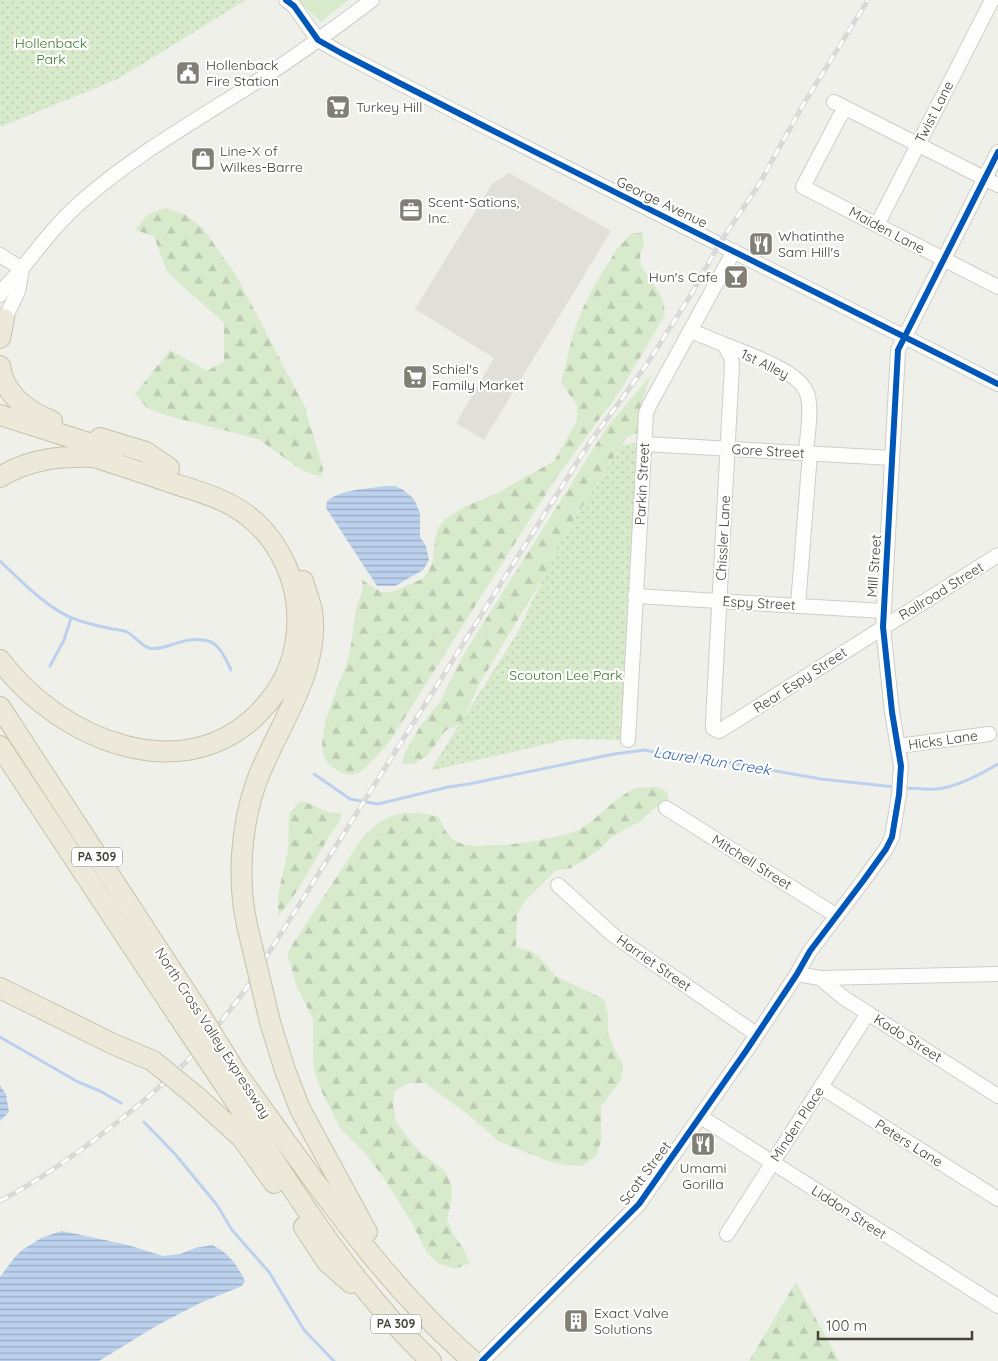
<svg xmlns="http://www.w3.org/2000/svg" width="998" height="1361" font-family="Quicksand,sans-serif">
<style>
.green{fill:#d8eacc}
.forest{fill:url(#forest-firs)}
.park{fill:url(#park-dots)}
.parking{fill:#e0dfda}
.water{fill:url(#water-rules)}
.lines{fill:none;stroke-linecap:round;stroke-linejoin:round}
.stream{stroke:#bcd1ed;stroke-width:3}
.minor-casing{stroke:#cecec8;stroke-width:16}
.highway-casing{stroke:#c7c1a7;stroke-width:22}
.minor{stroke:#fdfdfc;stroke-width:14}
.highway{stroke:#ece9da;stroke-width:20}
.rail-casing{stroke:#d9d9d8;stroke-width:5}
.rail{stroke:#fff;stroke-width:3;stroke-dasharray:9;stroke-linecap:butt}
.highway-bridge-casing{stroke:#c7c1a7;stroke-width:22;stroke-linecap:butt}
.highway-bridge{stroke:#ece9da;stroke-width:20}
.cycleway-casing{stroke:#fff;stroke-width:9}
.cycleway{stroke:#0057b8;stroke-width:6}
.labels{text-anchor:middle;stroke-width:4.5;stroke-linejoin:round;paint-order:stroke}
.shield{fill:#fff;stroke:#7e7b73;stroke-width:1}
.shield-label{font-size:12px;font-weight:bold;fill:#464337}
.park-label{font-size:14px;fill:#3a762c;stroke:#fff}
.poi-label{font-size:14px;fill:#464337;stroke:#fff;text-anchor:start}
.street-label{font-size:14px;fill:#464337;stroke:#fff}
.water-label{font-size:15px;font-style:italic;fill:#3364af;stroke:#fff}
</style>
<defs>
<pattern id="forest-firs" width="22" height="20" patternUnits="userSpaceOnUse" patternTransform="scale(1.25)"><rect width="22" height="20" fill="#d8eacc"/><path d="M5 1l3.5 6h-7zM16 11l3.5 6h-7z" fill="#bbcab0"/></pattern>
<pattern id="park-dots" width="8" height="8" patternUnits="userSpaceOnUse" patternTransform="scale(1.25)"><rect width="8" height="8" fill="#d8eacc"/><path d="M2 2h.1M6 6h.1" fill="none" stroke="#bbcab0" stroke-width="1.8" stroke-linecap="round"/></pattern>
<pattern id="water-rules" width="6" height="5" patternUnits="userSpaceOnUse" patternTransform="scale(1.25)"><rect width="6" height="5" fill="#bcd1ed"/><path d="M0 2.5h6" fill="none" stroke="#9babc1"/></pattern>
</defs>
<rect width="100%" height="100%" fill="#f0f0eb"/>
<path class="green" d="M298,0H348L321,22Z"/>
<path class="forest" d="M165,208L184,214L202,227L236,275L305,407L323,468L322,477L303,471L258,439L165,415L147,408L135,394L170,350L207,371L224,361V323L167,272L154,236L135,230L147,215Z
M632,233H642L644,244L640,255L641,266L660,294L664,304L665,315L622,388L554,481L392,738C387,745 364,771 358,773C351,776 346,775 340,772C332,767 324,762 323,753C318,726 341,684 348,658C353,642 353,625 356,609C359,597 364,594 362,580L381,592H392L422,579L429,571L433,560L435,539L438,528L445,519L464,507L495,494L554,461L577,421V405L561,382L574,331L582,310L594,286L617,249Z
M651,375L642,401L639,432L626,438L558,545L541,581L478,686L462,724L446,730L427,756L413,764H402L404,754L421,725L441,700L462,657L607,427Z
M658,787L665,791L668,794V799L665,803L652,810L640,822L625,829L611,838L598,851L584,860L571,868L555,871L525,901L517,914L516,947L533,952L545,963L555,976L604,999L608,1015V1032L614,1048L623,1064L621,1080L601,1107V1141L596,1156L582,1166L564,1165L548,1161L498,1141L470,1116L425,1083H409L394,1091L393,1106L396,1122L419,1151L446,1172L452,1188L451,1203L447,1219L453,1234L463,1248L470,1263L455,1269L439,1264L427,1253L413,1225L385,1180L365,1153L340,1128L322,1092L315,1074L313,1057V1019L297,987L287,953L362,838C385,812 406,808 439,817C444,829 448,838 460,843C479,852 561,839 580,829C598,818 613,800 632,790C638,786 650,788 658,787Z
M303,801L331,813H341V819C318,850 304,887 278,916V894L288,851L289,814L299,802Z
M796,1282L839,1361H749Z"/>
<path class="park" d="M0,0H246L118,79L0,127Z
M638,442L628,740L568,739L430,771L518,632L558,545L622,445Z"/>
<path class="parking" d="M509,173L611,231L484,440L456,423L494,358L415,309L492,184Z"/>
<path class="water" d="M385,486H395L402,489L414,499L420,513V537L426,546L429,560L423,570L395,586H377L326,508L327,501C342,489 367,489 385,486Z
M0,1085L6,1094L9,1112L0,1121Z
M62,1231L128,1245L163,1256L180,1254L195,1248L212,1245C229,1253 237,1265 245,1281L242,1286L200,1303L156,1326L99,1361H0V1277L15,1257L22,1250L43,1237Z"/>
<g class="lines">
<path class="stream" d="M0,561C19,579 47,608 72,618C84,623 99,626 112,629C117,630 123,630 127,632C135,636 140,645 149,648C164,652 186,634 208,641C220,644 226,660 231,670
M50,666L64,640L71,618
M314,774L350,799L378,804L448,787L469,784L614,754L645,750L663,754H681L821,779L895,787
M904,788C914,788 925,790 936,789C957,787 979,775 998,764
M0,1037L78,1082L100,1091L121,1103
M144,1122L175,1154L217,1205L232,1230L269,1272L304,1330L334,1361"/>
<defs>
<path id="minor" d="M286,0L294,6L318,40L341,53C559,166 779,273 998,384
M834,102L998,185
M846,108L839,118L803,187L998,287
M877,225L992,0
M0,255L22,269
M0,295C6,283 16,277 24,266C42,243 60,220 82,201C139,151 207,114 270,73C305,50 339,25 372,0
M1,327L18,291L22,269
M690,330C716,344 795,365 806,391C813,405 807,437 806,453
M725,346L731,357L732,365L713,721V728L716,730L719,731L745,715L998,555
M644,444L892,458
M635,596L883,611
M798,605L810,453
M628,740L646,413L650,404L734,251
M898,746L989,734
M666,808L837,916
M558,885L613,935L756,1034
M797,974L820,978L998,974
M820,978L844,998L998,1096
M821,1087L998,1199
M701,1117L998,1306
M727,1234L868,1013
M482,1361L639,1204L746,1051L797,974L810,951L863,881L886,849L892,837L899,795L901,766L892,712L883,627L898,350L998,152"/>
<path id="highway" d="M0,338L4,319
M0,366C4,394 27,411 52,421
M0,415L114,451
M100,438L146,452L169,468
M0,477C29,459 60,456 94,457C119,465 144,473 169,482C197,491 225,498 248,516C274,536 291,568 296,599C301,638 292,675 266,705C190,795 59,740 0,660
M0,707L195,1006
M0,746L177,1014
M247,925C237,880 241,826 256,783C276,728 321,672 312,611C310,601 306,591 303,581
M0,988L113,1044L153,1061
M270,1022L285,1070L300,1109L367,1232
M237,1074C310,1174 379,1280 473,1361
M224,1084C287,1179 347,1282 431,1361
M197,1097L242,1138L274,1183
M304,1227L327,1262L351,1283"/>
</defs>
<use href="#minor" class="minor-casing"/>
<use href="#highway" class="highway-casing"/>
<use href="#minor" class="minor"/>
<use href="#highway" class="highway"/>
<defs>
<path id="rail" d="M0,1201C33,1184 63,1163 93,1141C127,1115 161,1088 191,1057C212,1035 230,1010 248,986L588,445L647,364L692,293L719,244L758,186L803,105L868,0"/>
</defs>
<use href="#rail" class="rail-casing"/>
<use href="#rail" class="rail"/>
<defs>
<path id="highway-bridge" d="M247,925L270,1022
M195,1006L237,1074
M177,1014L224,1084
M153,1061L197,1097"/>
</defs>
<use href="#highway-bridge" class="highway-bridge-casing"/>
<use href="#highway-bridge" class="highway-bridge"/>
<defs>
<path id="cycleway" d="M286,0L294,6L318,40L341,53C559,166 779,273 998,384
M482,1361L639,1204L746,1051L797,974L810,951L863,881L886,849L892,837L899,795L901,766L892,712L883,627L898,350L998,152"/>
</defs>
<use href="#cycleway" class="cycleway-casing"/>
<use href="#cycleway" class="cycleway"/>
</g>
<defs>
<symbol id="civic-square" viewBox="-11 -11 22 22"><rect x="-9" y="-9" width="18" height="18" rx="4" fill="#828076" stroke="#fff"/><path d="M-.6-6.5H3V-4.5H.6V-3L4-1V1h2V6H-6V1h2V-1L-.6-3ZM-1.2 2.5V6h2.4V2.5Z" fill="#fff"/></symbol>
<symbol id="supermarket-square" viewBox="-11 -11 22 22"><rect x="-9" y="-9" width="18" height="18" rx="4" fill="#828076" stroke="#fff"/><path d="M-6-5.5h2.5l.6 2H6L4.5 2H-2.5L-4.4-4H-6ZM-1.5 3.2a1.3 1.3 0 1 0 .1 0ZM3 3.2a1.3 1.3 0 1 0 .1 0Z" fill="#fff"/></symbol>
<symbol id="shop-square" viewBox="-11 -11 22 22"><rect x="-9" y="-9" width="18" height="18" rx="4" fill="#828076" stroke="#fff"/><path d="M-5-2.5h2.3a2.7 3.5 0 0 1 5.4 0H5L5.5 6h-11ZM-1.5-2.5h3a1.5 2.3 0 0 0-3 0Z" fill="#fff"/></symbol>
<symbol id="office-square" viewBox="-11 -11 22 22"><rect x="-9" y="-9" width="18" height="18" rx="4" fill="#828076" stroke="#fff"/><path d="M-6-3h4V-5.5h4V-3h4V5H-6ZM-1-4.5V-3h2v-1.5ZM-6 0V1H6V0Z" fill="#fff"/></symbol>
<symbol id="restaurant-square" viewBox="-11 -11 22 22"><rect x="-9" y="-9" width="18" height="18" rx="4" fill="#828076" stroke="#fff"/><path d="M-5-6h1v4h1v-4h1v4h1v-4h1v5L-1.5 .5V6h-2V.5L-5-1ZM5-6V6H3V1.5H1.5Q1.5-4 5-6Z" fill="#fff"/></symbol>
<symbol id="bar-square" viewBox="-11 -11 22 22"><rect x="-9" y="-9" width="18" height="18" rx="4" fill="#828076" stroke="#fff"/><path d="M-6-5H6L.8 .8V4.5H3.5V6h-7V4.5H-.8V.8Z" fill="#fff"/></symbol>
<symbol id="building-square" viewBox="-11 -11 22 22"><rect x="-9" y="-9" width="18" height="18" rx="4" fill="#828076" stroke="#fff"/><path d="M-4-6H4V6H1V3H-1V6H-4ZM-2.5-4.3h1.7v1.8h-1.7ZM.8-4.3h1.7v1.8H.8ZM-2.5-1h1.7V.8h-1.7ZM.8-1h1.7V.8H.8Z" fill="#fff"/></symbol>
</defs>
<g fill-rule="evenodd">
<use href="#civic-square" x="174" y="59" width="28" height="28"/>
<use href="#supermarket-square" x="324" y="93" width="28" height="28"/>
<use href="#shop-square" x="189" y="145" width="28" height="28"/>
<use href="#office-square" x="397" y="196" width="28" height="28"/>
<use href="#restaurant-square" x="747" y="230" width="28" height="28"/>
<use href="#bar-square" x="722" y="263" width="28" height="28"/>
<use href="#supermarket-square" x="401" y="363" width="28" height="28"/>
<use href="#restaurant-square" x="689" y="1130" width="28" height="28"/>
<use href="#building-square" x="562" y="1307" width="28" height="28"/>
</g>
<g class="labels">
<g class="shield">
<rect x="72" y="847.5" width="50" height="19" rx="4"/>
<rect x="371" y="1314.5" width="50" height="19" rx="4"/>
</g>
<g class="shield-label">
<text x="97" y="861">PA 309</text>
<text x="396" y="1328">PA 309</text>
</g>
<g class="park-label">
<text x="51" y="48">Hollenback<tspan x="51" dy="16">Park</tspan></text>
<text x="566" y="680">Scouton Lee Park</text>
</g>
<g class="poi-label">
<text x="206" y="70">Hollenback<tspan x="206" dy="16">Fire Station</tspan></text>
<text x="356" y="112">Turkey Hill</text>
<text x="220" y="156">Line-X of<tspan x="220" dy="16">Wilkes-Barre</tspan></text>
<text x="428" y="207">Scent-Sations,<tspan x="428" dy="16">Inc.</tspan></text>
<text x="778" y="241">Whatinthe<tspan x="778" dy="16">Sam Hill's</tspan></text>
<text x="718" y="282" text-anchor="end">Hun's Cafe</text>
<text x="432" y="374">Schiel's<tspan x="432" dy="16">Family Market</tspan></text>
<text x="703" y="1173" text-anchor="middle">Umami<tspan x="703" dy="16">Gorilla</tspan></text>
<text x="594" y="1318">Exact Valve<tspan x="594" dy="16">Solutions</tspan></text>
</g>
<g class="street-label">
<text transform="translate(934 112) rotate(-63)" y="5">Twist Lane</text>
<text transform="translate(662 202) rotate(26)" y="5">George Avenue</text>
<text transform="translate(887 230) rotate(28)" y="5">Maiden Lane</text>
<text transform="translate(765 364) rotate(26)" y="5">1st Alley</text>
<text transform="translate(768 451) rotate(3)" y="5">Gore Street</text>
<text transform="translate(642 484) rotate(-87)" y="5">Parkin Street</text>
<text transform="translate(723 538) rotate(-87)" y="5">Chissler Lane</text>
<text transform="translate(874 566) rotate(-86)" y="5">Mill Street</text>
<text transform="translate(941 591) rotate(-32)" y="5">Railroad Street</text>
<text transform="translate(759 603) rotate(3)" y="5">Espy Street</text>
<text transform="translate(800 680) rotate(-33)" y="5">Rear Espy Street</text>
<text transform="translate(943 740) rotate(-8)" y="5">Hicks Lane</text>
<text transform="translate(752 862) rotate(32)" y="5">Mitchell Street</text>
<text transform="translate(654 963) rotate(35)" y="5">Harriet Street</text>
<text transform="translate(213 1033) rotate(57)" y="5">North Cross Valley Expressway</text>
<text transform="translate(908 1038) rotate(32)" y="5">Kado Street</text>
<text transform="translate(797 1124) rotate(-57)" y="5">Minden Place</text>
<text transform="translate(909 1143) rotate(32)" y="5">Peters Lane</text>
<text transform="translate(645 1173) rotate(-53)" y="5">Scott Street</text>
<text transform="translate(849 1212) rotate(33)" y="5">Liddon Street</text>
</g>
<g class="water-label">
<text transform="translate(712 761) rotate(9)" y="5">Laurel Run Creek</text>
</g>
</g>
<path d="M818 1331v8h154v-8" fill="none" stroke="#464337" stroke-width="2.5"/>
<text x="826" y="1331" font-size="15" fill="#464337" stroke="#ffffff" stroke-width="4" paint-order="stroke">100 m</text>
</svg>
